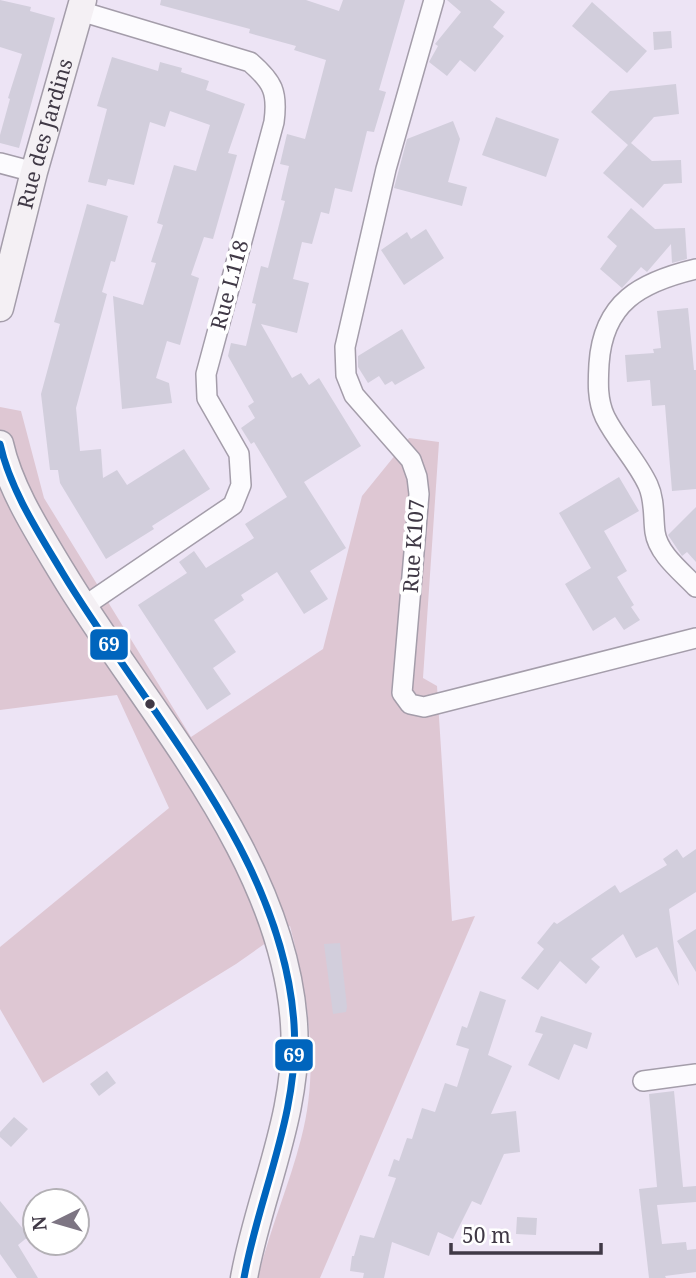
<svg xmlns="http://www.w3.org/2000/svg" width="696" height="1278" font-family="'Noto Serif',serif">
<style>
.green{fill:#dec7d3}
.building{fill:#d2cedc}
.lines{fill:none;stroke-linecap:round;stroke-linejoin:round}
.street-casing{stroke:#a49daa;stroke-width:22}
.secondary-casing{stroke:#a49daa;stroke-width:29}
.street{stroke:#fcfbfe;stroke-width:19}
.secondary{stroke:#f4f0f4;stroke-width:26}
.bus-1-casing{stroke:#fff;stroke-width:12}
.bus-1{stroke:#0065bd;stroke-width:7}
.bus-dot{fill:#403946;stroke:#fff;stroke-width:2.5}
.labels{text-anchor:middle;stroke-width:7;stroke-linejoin:round;paint-order:stroke}
.street-label{font-size:21px;fill:#403946;stroke:#fff}
.line-badge{stroke:#fff;stroke-width:2.5}
.badge-label{font-size:19px;text-anchor:middle;font-weight:bold;fill:#fff}
</style>
<rect width="100%" height="100%" fill="#ede4f5"/>
<path class="green" d="M0,407L21,411L44,498L191,737L323,649L362,496L409,438L439,442L423,678L437,686L452,921L475,916L320,1278H258C269,1231 289,1186 301,1139C320,1068 308,996 290,926L236,964L43,1083L0,1009V947L169,808L117,695L0,710Z"/>
<path class="building" d="M0,0L31,7L30,11L55,18L19,148L0,143V135L10,99L8,98L22,54L0,47Z
M161,0H306L339,11L343,0H405L379,90L386,92L374,132L367,131L352,192L335,188L329,214L321,212L312,244L302,242L293,279L309,283L297,333L261,324L292,378L301,373L309,385L319,378L361,446L304,482L346,548L310,571L328,599L304,614L277,572L241,595L244,600L214,620L236,652L213,668L231,694L207,710L138,605L187,573L179,562L194,551L206,568L254,538L245,524L287,497L254,442L251,444L241,428L255,418L248,406L254,402L228,356L231,343L246,346L256,304L252,303L261,266L268,268L285,201L281,200L289,166L280,164L287,134L305,139L326,60L294,50L296,46L249,33L250,29L160,5Z
M447,0H490L505,12L493,27L504,36L475,72L460,60L447,76L429,62L438,46L435,44L461,12Z
M592,2L647,51L627,73L572,26Z
M671,31L672,48L654,50L653,32Z
M112,57L158,71L160,62L182,68L181,72L209,81L206,90L245,104L228,153L237,155L213,239L204,237L191,275L199,278L180,345L167,341L156,378L169,383L172,403L122,409L113,296L143,305L156,263L151,262L163,225L157,223L174,165L196,171L210,125L170,111L165,127L150,122L134,185L108,179L106,186L88,182L107,109L97,106Z
M676,84L679,114L654,117L631,143L652,161L681,160L682,183L664,184L643,208L603,173L628,145L591,112L610,91Z
M496,117L559,139L546,177L482,155Z
M453,121L460,139L448,182L467,187L462,206L394,188L407,139Z
M87,204L128,216L115,262L111,261L102,292L107,294L76,408L80,451L101,449L103,478L117,470L127,485L184,449L210,489L152,526L154,529L106,559L60,483L58,470H50L41,394L60,324L54,322Z
M631,208L655,229L685,228L687,259L672,263L671,244L647,272L641,267L622,288L600,269L617,246L607,237Z
M426,229L444,258L404,285L381,250L407,232L411,239Z
M688,308L694,370H696V489L672,491L665,405L652,406L650,380L627,382L625,355L654,353L653,349L661,348L657,311Z
M402,329L425,368L395,385L392,381L385,385L379,376L368,383L358,367V356Z
M619,477L639,511L604,531L627,571L617,577L634,605L631,607L640,620L624,630L615,617L593,631L565,584L591,568L559,513Z
M696,507V562L687,552L682,556L668,535Z
M677,849L683,858L696,849V892L669,909L679,986L657,947L636,958L623,934L591,959L600,967L586,984L560,961L538,990L521,978L544,949L537,943L554,922L557,924L615,885L620,893L667,865L663,859Z
M696,929V972L677,941Z
M340,943L347,1007L346,1012L333,1014L324,944Z
M480,991L506,1000L488,1055L512,1066L491,1114L516,1111L520,1152L504,1154L481,1205L472,1201L453,1239L438,1232L429,1256L392,1242L384,1278H363L364,1273L350,1271L352,1256H354L360,1235L374,1238L396,1178L388,1176L394,1159L399,1161L407,1138L412,1139L422,1108L435,1112L445,1083L457,1087L469,1049L456,1045L462,1026L467,1028Z
M541,1016L592,1033L587,1049L574,1044L559,1080L528,1065L543,1034L535,1032Z
M107,1071L116,1083L99,1096L90,1084Z
M674,1091L683,1187L696,1186V1202L657,1205L662,1244L686,1242L687,1250L696,1249V1272L665,1276L666,1278H649L639,1189L657,1187L649,1094Z
M14,1117L28,1129L11,1147L0,1137V1132Z
M0,1201L29,1236L18,1245L38,1278H17L0,1254Z
M517,1217L537,1218L536,1235L516,1234Z"/>
<g class="lines">
<defs>
<path id="street" d="M434,0L386,169L345,347L346,375L354,395L411,460L417,477L419,494L402,693L410,704L424,707L696,638
M80,11L250,62C273,82 278,92 274,122L206,374L207,398L239,454L241,485L233,505L83,607
M0,163L34,172
M696,269C641,282 603,302 599,364C598,382 597,400 605,417C617,441 637,461 648,485C655,500 653,517 655,532C658,554 682,572 696,587
M643,1081L696,1074"/>
<g id="secondary">
<path id="s1" d="M0,308L34,172L83,0"/>
<path d="M0,444C10,489 38,532 62,572C146,712 283,855 294,1024C300,1112 259,1194 244,1278"/>
</g>
</defs>
<use href="#street" class="street-casing"/>
<use href="#secondary" class="secondary-casing"/>
<use href="#street" class="street"/>
<use href="#secondary" class="secondary"/>
<defs>
<path id="bus-1" d="M0,444C10,489 38,532 62,572C146,712 283,855 294,1024C300,1112 259,1194 244,1278"/>
</defs>
<use href="#bus-1" class="bus-1-casing"/>
<use href="#bus-1" class="bus-1"/>
</g>
<circle class="bus-dot" cx="150" cy="704" r="6"/>
<g class="labels">
<g class="street-label">
<text dy="7" stroke="none"><textPath href="#s1" startOffset="180">Rue des Jardins</textPath></text>
<text transform="translate(230 285) rotate(-75)" y="7">Rue L118</text>
<text transform="translate(414 546) rotate(-86)" y="7">Rue K107</text>
</g>
</g>
<g class="line-badge">
<rect x="89" y="628" width="40" height="33" rx="7" fill="#0065bd"/>
<rect x="274" y="1038" width="40" height="34" rx="7" fill="#0065bd"/>
</g>
<g class="badge-label">
<text x="109" y="651">69</text>
<text x="294" y="1062">69</text>
</g>
<g transform="translate(56 1222) rotate(265)"><circle r="33" fill="#ffffff" stroke="#b3b0b5" stroke-width="2"/>
<path d="M0-5L12 26L0 18L-12 26Z" fill="#7d7583"/>
<text y="-10" font-size="19" font-weight="bold" text-anchor="middle" fill="#403946">N</text>
</g>
<path d="M451 1243v10h150v-10" fill="none" stroke="#403946" stroke-width="3.5"/>
<text x="462" y="1243" font-size="21" fill="#403946" stroke="#ffffff" stroke-width="5" paint-order="stroke">50 m</text>
</svg>
